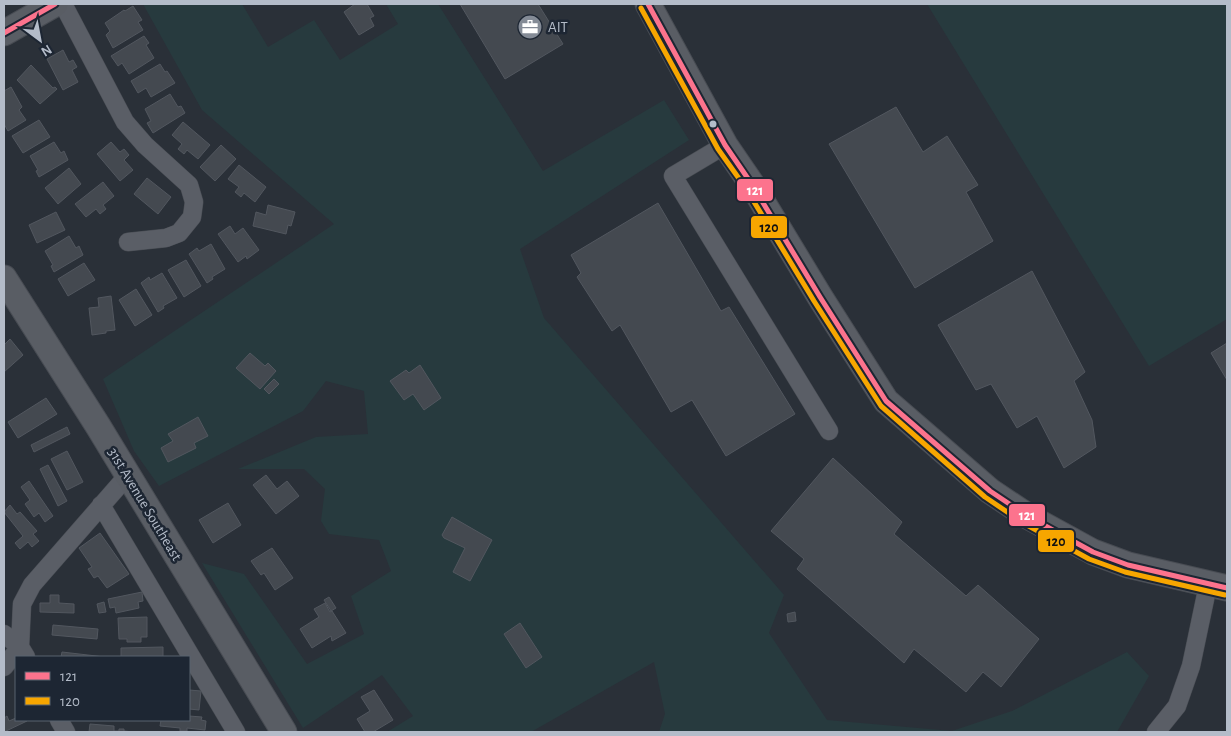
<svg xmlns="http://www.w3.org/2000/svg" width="1231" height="736" font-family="'Alegreya Sans',sans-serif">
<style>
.green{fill:#273a3e}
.building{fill:#444950;stroke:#52575f}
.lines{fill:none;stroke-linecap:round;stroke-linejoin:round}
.street-casing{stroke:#484c53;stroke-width:19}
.secondary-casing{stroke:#484c53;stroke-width:27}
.street{stroke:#5a5e66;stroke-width:18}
.secondary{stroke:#595d64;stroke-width:25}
.bus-1-casing{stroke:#1d2633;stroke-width:9}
.bus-2-casing{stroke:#1d2633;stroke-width:9}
.bus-1{stroke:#fc738d;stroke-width:5}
.bus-2{stroke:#f7a600;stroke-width:5}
.bus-dot{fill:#b4bcc9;stroke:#1d2633;stroke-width:2}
.labels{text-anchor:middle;stroke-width:5;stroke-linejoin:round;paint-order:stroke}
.poi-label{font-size:15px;fill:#b4bcc9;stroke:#1d2633;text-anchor:start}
.street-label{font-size:15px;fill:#b4bcc9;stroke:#1d2633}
.line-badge{stroke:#1d2633;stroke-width:2}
.badge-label{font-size:14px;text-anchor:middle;font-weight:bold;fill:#fff}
.pale-badge-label{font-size:14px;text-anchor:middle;font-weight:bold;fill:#111}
</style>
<rect width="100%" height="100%" fill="#2a3038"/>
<path class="green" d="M143,4H242L268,47L314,20L340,60L398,24L386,4H438L543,171L664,100L689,140L520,249L544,318L784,595L769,633L827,720L952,731L1012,711L1127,652L1149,676L1117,732H659L665,714L654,662L531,732H387L413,716L382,675L303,728L202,563L244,574L307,664L364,634L351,596L391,571L379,540L329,534L321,521L325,489L304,469H238L316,437L368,434L364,391L326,381L303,411L159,486L134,451L103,379L334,224L202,110Z
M927,4H1227V319L1149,366Z"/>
<path class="building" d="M355,4H367L374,16L370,18L374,26L359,35L344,12Z
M460,4H538L563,44L505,79Z
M133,6L142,20L138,22L143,30L113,48L106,35L110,31L105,23L124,10L125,11Z
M144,36L149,43L146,45L154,58L129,74L122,63L118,66L111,56Z
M63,50L69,62L73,60L77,67L72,70L78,82L63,90L47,59Z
M160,64L165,72L167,71L175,83L151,97L146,88L138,93L131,81Z
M31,65L53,88L55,87L57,89L40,104L17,80Z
M11,87L22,107L19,110L26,120L8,131L4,124V91Z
M170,94L178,107L181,106L185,113L153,133L147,123L151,121L145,109Z
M896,107L923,152L947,136L978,185L966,192L993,241L915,288L829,144Z
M39,120L50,137L23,153L12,136Z
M183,122L210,145L198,159L187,150L184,154L178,149L182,144L172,135Z
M54,142L61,153L64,151L68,160L39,177L36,171L38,170L30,156Z
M111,142L120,152L124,149L129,155L124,160L133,170L120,181L97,154Z
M221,145L236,159L215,181L200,167Z
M239,165L266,187L255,202L244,193L241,197L235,192L239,187L228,179Z
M69,168L81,184L58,204L45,188Z
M147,178L171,197L158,214L134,194Z
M103,182L114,196L103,205L106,209L100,214L96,209L86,217L75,204Z
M658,203L721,311L729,307L795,414L726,456L692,400L671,412L620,325L612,331L577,277L581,273L571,255Z
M268,205L295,212L291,226L288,225L286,234L253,226L256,212L266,215Z
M56,212L65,230L37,243L29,225Z
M230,226L235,234L243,228L259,250L247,259L246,256L238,262L218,234Z
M69,236L76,248L79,246L83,255L54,272L51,266L53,265L45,251Z
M211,244L225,269L212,277L213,279L207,283L189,254L197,248L199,251Z
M186,260L201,286L184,297L168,270Z
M84,263L95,280L68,296L58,279Z
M1032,271L1085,372L1074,381L1092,420L1096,447L1064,468L1037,416L1017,428L991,384L976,390L938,325Z
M162,273L177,298L163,306L164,308L158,312L141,283L149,277L150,280Z
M136,289L152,315L135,326L119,300Z
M111,296L115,330L106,331V333L92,335L89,308L99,307L98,298Z
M10,339L23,355L4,372V345Z
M1227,343V380L1211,353Z
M250,353L265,366L268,363L276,371L260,389L236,368Z
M420,365L441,398L424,410L413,394L404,400L390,381L406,370L409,373Z
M274,379L279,384L269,394L264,389Z
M46,398L57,414L18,438L8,422Z
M198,417L208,436L194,443L196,448L168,462L161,448L173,441L168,434Z
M67,427L70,434L34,452L31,445Z
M67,451L83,482L67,490L51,459Z
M833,458L902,522L894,534L966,596L978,585L1039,639L1001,687L983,672L966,692L914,649L904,663L797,569L804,559L771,531Z
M48,465L67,501L58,506L40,469Z
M266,475L277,489L287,481L299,496L276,514L253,485Z
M29,481L53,516L45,522L39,513L34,517L25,504L30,500L21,487Z
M228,503L241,525L213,543L199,520Z
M10,505L17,514L20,512L37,531L33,534L39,541L32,547L28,542L20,549L15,543L23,536L4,512Z
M452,517L492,540L470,581L453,572L465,548L444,538L442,535Z
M100,533L129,574L107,588L98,576L94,578L88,569L92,567L79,548Z
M272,548L293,578L275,590L264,573L261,575L251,561Z
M142,592L143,601L138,602L139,608L116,613L115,607L110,608L108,599Z
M50,595H59V603L74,604V613L40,612V603H50Z
M329,597L336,608L331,611L324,600Z
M104,602L106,612L99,613L97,604Z
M325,603L330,612L332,611L346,633L332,641L331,636L312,648L300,629L319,617L314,609Z
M795,612L796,621L788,622L787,614Z
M147,617V637H141V642H127V639H119L118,618Z
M520,623L542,657L526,668L504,634Z
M53,625L98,629L97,639L52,635Z
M163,647V657H121V648Z
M62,652L105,657H61Z
M189,690L201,691L199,710L189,709Z
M374,690L393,720L373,732H365L357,719L370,711L361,697Z
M7,716L9,721L16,718V720H27V721L4,732V718Z
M189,716L202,717L201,720L206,721L205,730L187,728V731H180V728L160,726L161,720H189Z
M90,724L114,726V731H119V729H124V731L134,732H89Z"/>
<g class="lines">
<defs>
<path id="street" d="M63,4L125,122L145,145L189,185L194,202L192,217L179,233L166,238L128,242
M725,145L673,176L829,431
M101,505L236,732
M4,634L20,647
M20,647L22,604L32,585L128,475
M4,667L20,647L26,657
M59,720L66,732
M1156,732L1177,706L1191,666L1208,585"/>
<path id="secondary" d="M648,4L725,145L751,183L820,297L886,401L990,491L1029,517L1093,552L1128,565L1227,588
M4,33L55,4
M4,278L98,426L284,732"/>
</defs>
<use href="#street" class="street-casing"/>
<use href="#secondary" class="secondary-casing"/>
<use href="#street" class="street"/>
<use href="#secondary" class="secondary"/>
<defs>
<path id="bus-1" d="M648,4L725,145L751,183L820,297L886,401L990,491L1029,517L1093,552L1128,565L1227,588
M4,33L55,4"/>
<path id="bus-2" d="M641,8L718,149L745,187L814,301L881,406L985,497L1025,524L1089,559L1125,572L1225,595"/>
</defs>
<use href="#bus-1" class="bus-1-casing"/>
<use href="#bus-2" class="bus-2-casing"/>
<use href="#bus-1" class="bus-1"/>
<use href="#bus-2" class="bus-2"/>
</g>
<defs>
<symbol id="office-disc" viewBox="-11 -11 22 22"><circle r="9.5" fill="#848b96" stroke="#1d2633"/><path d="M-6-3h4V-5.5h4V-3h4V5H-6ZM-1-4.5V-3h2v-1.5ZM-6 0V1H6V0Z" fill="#fff"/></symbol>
</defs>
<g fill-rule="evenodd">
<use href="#office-disc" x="516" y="13" width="28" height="28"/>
</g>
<circle class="bus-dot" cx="713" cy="124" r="4.5"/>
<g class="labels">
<g class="poi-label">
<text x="548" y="32">AIT</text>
</g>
<g class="street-label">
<text transform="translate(145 504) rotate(59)" y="5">31st Avenue Southeast</text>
</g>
</g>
<g class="line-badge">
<rect x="736" y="178" width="38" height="24" rx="5" fill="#fc738d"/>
<rect x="750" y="215" width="38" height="24" rx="5" fill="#f7a600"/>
<rect x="1008" y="503" width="38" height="24" rx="5" fill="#fc738d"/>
<rect x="1037" y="529" width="38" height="24" rx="5" fill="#f7a600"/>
</g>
<g class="badge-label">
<text x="755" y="195">121</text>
<text x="1027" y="520">121</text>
</g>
<g class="pale-badge-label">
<text x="769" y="232">120</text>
<text x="1056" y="546">120</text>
</g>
<rect width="1231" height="736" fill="none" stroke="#b4bcc9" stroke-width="10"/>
<rect x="15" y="656" width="175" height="65" fill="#1d2633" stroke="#59626f"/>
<rect x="25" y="672" width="25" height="8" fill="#fc738d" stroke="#59626f"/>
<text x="60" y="681" font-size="15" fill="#b4bcc9">121</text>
<rect x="25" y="697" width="25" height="8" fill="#f7a600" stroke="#59626f"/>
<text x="60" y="706" font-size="15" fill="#b4bcc9">120</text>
<g transform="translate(40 40) rotate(148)" stroke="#1d2633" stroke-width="4" paint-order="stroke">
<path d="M0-4L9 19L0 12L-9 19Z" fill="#b4bcc9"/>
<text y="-8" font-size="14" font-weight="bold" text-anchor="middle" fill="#b4bcc9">N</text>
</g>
</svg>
